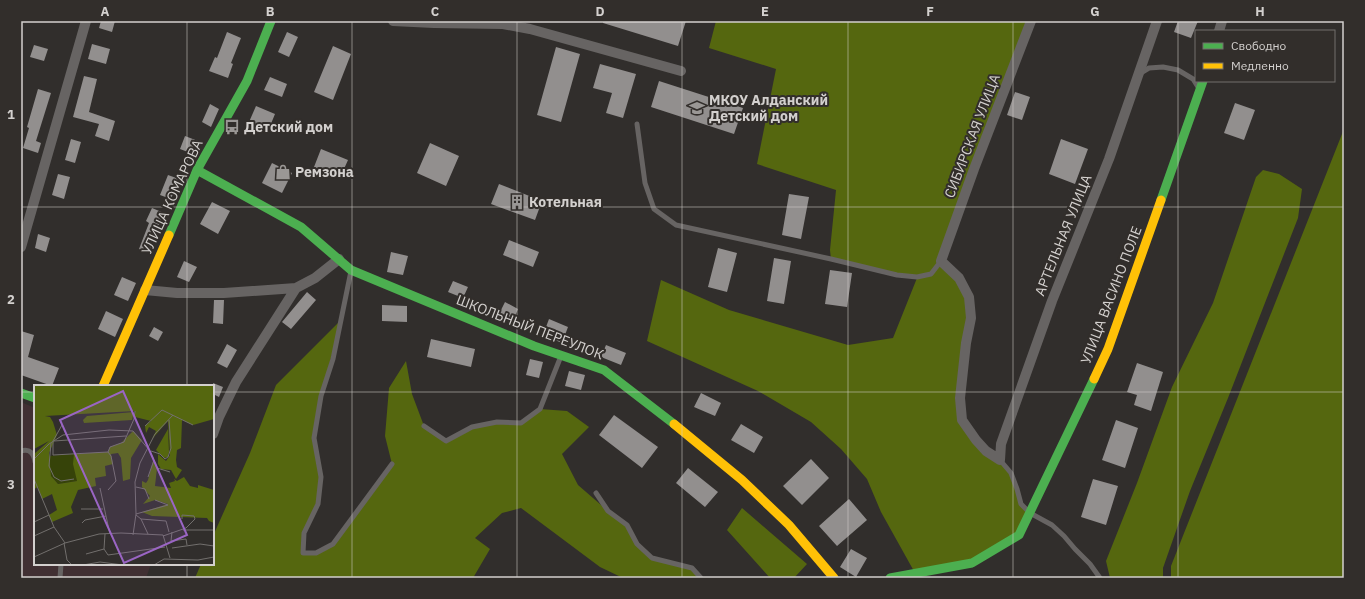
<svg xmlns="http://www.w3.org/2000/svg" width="1365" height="599" font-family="'IBM Plex Sans',sans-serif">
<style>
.medical{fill:#413033}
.forest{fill:#55670f}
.building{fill:#928f8e}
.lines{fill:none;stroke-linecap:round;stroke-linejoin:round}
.lane{stroke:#676463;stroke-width:5}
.street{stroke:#676463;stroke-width:10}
.fast{stroke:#4caf50;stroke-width:9}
.slow{stroke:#ffc107;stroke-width:9}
.grid{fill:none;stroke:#d3d0ce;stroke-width:1;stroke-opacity:0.55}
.labels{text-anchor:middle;stroke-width:4;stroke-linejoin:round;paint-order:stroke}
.poi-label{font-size:14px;font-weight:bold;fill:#d3d0ce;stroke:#322e2b;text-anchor:start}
.street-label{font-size:14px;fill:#d3d0ce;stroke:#322e2b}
.inset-road{fill:none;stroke:#726f6d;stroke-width:1}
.view{fill:#9a65c4;fill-opacity:0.15;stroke:#9a65c4;stroke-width:2}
.inset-edge{fill:none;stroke:#d3d0ce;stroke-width:2}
.neatline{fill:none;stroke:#d3d0ce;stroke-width:1.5}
.grid-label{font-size:13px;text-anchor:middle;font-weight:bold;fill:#d3d0ce}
</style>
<rect width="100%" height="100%" fill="#312e2c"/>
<path class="medical" d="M21,402L35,408V564H151L146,578H21Z"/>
<path class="forest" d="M716,21H1031L941,261L969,297L962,420L1011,473L1021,504L1030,513L1019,535L972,563L915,573L881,512L867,479L841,449L811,422L758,391L647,341L661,280L729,310L848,345L893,338L917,278L831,259L830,250L836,190L757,164L776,69L709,48Z
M1344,129V578H1171V566Z
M1263,170L1279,174L1302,189L1298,218L1228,398L1190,491L1163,568V578H1110L1106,561L1137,483L1172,387L1213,303L1256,177Z
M341,320L321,396L314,438L321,477L318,504L304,533L303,553H316L333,544L392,464L385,436L389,388L406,361L412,394L424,426L446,441L472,427L497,422L521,423L540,409L567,411L589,427L562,454L578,485L608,511L627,525L637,544L652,558L692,568L701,578H623L600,567L521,508L502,513L475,538L490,549L473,578H195L201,564H213V536L250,453L276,385Z
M742,508L807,564L794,578H770L727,530Z"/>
<path class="building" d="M101,21H115L112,32L99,28Z
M603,21H686L678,46L603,23Z
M1178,21H1198L1191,38L1174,32Z
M227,32L241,38L231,63L233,64L228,78L209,71L215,57L217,58Z
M287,32L298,37L289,57L278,52Z
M92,44L110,49L106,64L88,59Z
M34,45L48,49L44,61L30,57Z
M333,46L351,54L333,100L314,92Z
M556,47L580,54L561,122L537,115Z
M600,64L636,74L623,118L606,113L612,93L593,88Z
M84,76L97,79L89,112L115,121L109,141L95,136L99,124L73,117Z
M270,77L287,84L282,97L264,90Z
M659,81L743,108L734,134L651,107Z
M38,89L51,93L36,141L41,143L38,153L23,148L29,128L27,127Z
M1015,92L1030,97L1022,120L1007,115Z
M1235,103L1255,110L1244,140L1224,133Z
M210,104L219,109L211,127L202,122Z
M256,106L275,114L268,131L249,122Z
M185,136L198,141L193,154L180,149Z
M71,139L81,142L75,163L65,160Z
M1061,139L1088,149L1075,184L1049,174Z
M430,143L459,156L446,186L417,173Z
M321,149L348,160L340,178L314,167Z
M272,163L292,173L282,193L262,183Z
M58,174L70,177L64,199L52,195Z
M168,175L179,179L171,199L160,195Z
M499,184L542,201L535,220L491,204Z
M789,194L809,197L801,239L782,235Z
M212,202L230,211L218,234L200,224Z
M152,208L164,213L154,237L155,238L149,253L139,249L149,223L146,221Z
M38,234L50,238L46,252L35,248Z
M509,240L539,252L533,267L503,255Z
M718,248L737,253L727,292L708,287Z
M391,252L408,256L403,275L387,272Z
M774,258L791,261L784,304L767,301Z
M184,261L197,267L189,282L177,277Z
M830,270L852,273L847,307L825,304Z
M122,277L136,283L128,301L114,295Z
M453,281L468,287L463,298L448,292Z
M307,292L316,300L291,329L282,322Z
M214,300H224L223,324L213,323Z
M505,302L518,309L512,323L498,316Z
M382,305L407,306V322L382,321Z
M106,311L123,319L115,337L98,329Z
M549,319L568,327L562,343L543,335Z
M154,327L163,332L158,341L149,336Z
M21,331L34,335L28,357L59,368L52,386L21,375Z
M431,339L475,349L471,367L427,357Z
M227,344L237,350L227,368L217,363Z
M606,345L626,353L621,365L601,357Z
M530,359L543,362L539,378L526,375Z
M1137,363L1163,372L1151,411L1134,405L1137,395L1127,392Z
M569,371L585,375L581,390L565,386Z
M213,383L223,387L219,397L213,394Z
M701,393L721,403L715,416L694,407Z
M614,415L658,447L642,468L599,435Z
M1116,420L1138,428L1125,468L1102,460Z
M741,424L763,437L754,453L731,440Z
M811,459L829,478L802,505L783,486Z
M688,468L718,492L705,507L676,483Z
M1093,479L1118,486L1106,525L1081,517Z
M849,499L867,520L837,546L819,526Z
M851,549L867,558L856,577L840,567Z"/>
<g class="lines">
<path class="lane" d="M1139,74L1149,68L1163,67L1178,70L1193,79L1198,87
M637,124L645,183L654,209L676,225L831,259L897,275L917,277L931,274L941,261
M351,271L333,359L321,396L314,438L321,477L318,504L304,533L303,553H316L333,544L392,464
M424,426L446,441L472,427L497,422L521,423L540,409L561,356
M21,451C30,448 34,454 35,462
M1000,460L1011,473L1017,489L1021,504L1030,513L1052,525L1064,536L1075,549L1090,564L1100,578
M596,493L608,511L627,525L637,544L652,558L692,568L701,578
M60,578L61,564"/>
<path class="street" d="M393,21L434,23
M435,21L434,23L503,24L530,29L681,71
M1219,31L1222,21
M21,247L86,21
M145,290L177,293H224L296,288L315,278L339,259
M213,434L219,417L236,382L296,288
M1000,460L986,451L976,440L962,420L960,398L966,343L971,318L969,297L959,278L941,261L974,169L1031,21
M1000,460L1001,444L1052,301L1109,159L1157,21"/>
<path class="fast" d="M197,170L301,227L351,270L534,346L604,370L674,424
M1161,200L1203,81
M169,235L197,170L247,81L271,21
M21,393L35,398
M890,578L972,563L1019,535L1094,379"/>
<path class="slow" d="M1094,379L1108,349L1161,200
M103,386L169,235
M674,424L742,480L789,525L834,578"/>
</g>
<path class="grid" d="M187,21V386M352,21V578M517,21V578M682,21V578M848,21V578M1013,21V578M1178,21V578M21,207H1344M21,392H35M213,392H1344M187,564V578"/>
<defs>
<symbol id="school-bare" viewBox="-9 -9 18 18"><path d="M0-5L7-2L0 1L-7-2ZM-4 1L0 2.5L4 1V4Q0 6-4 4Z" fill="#9a9795" stroke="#322e2b" stroke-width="2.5" paint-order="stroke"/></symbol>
<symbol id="bus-bare" viewBox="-9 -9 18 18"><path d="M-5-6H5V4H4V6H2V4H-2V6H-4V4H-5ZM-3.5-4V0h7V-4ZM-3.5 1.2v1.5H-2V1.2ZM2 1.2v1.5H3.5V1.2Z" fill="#9a9795" stroke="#322e2b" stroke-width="2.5" paint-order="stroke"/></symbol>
<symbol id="shop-bare" viewBox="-9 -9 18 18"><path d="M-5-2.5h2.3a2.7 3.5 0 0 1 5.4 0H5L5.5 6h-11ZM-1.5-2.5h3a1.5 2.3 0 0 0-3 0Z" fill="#9a9795" stroke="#322e2b" stroke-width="2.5" paint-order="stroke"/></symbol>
<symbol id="building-bare" viewBox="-9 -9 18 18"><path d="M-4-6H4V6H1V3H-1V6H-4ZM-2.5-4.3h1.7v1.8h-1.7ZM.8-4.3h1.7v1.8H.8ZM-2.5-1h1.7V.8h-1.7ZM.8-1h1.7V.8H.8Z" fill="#9a9795" stroke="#322e2b" stroke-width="2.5" paint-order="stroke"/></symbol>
</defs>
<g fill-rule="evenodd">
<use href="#school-bare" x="686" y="97" width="22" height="22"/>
<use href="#bus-bare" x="221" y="116" width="22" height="22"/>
<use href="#shop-bare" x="272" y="161" width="22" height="22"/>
<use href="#building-bare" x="506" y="191" width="22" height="22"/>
</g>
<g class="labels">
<g class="poi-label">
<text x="709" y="105">МКОУ Алданский<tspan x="709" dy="16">Детский дом</tspan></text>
<text x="244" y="132">Детский дом</text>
<text x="295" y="177">Ремзона</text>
<text x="529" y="207">Котельная</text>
</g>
<g class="street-label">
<text transform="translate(972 136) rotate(-69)" y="5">СИБИРСКАЯ УЛИЦА</text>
<text transform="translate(172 197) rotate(-65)" y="5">УЛИЦА КОМАРОВА</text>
<text transform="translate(1063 235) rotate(-68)" y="5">АРТЕЛЬНАЯ УЛИЦА</text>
<text transform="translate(1111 295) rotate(-69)" y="5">УЛИЦА ВАСИНО ПОЛЕ</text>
<text transform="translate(530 327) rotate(21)" y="5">ШКОЛЬНЫЙ ПЕРЕУЛОК</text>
</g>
</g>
<g transform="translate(34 385)">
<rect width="180" height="180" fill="#312e2c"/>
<path d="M40,69L43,96L24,99L17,91L15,71Z" fill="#364309"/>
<path d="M0,0H180V34L159,40L148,35L147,63L143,65L142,75L143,82L148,85L142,94L137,85L127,84L124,79V69L132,76L136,70L134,36L118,54L122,46L115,42L112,48L111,41L117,36L101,32V26L11,31L16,32L19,37L23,50L15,68L17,91L24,99L43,96L39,79L40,69L74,67L76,62L87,58L99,46L108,55L97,73L96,94L89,96L87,73L84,68L77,69L79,79L71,81L72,91L61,93L62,101L44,105L37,122L39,128L18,137L15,130L23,125L18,109L8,114L4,102L0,104V69L15,56L0,64ZM100,27L98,35L50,38L49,35L53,31ZM134,44L135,67L134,72L130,73L122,65ZM119,76L123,83L121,101L137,103L135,98L141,96L140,94L143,96L150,92L156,101L164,103V100L180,105V138L175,136L173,133L118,131L108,127L134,119L121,115L109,119L116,111L108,102V96L112,98L114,95Z" fill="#55670f"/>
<path class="inset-road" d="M28,40L19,56V70L74,67M111,41L128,25L159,40M20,56L92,51M17,58L15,81L20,92L27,96L40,94M117,66L126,69L131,74L134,72L137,63L135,35M74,67L76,62L90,57L100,34L101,26M0,74L15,59L29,50L75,45L99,46L116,66L123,83L136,87M114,92L120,75M0,94L20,142L31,158M102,102L111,104L115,114M74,105L82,96L77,71L74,67M47,124H69M102,129L134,120L121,115M102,130L107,134L114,149M72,131L76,149M107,134L132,136L135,147M0,137L15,130M48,138L51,135L72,131L66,103M149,145H180M138,147L137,156L152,154L153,160M99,150L102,129L101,97L106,78L121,49L139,30M0,151L20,142M129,151L152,143L161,134L160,131L148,130V134M30,158L33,175L38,180M138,163L166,159L180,161M70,164L71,149M52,169L70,164L74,170L131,162M0,172L31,158L65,149L87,148L129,150L136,173M49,180L66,177L89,180M120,180L130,174L164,175L180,172"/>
<path class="view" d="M89,6L153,150L90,178L26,35Z"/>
<rect width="180" height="180" class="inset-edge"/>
</g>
<rect width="1365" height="599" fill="none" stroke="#322e2b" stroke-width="44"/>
<rect x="1195" y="30" width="140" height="52" fill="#322e2b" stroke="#726f6c"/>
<rect x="1203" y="43" width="20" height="6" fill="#4caf50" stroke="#726f6c"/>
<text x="1231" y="50" font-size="12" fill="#d3d0ce">Свободно</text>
<rect x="1203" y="63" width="20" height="6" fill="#ffc107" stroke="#726f6c"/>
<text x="1231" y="70" font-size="12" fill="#d3d0ce">Медленно</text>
<rect x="22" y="22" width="1321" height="555" class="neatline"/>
<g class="grid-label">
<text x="105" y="16">A</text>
<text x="270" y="16">B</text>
<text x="435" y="16">C</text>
<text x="600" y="16">D</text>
<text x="765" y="16">E</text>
<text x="930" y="16">F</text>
<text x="1095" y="16">G</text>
<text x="1260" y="16">H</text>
<text x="11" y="119">1</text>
<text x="11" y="304">2</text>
<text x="11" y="489">3</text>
</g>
</svg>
